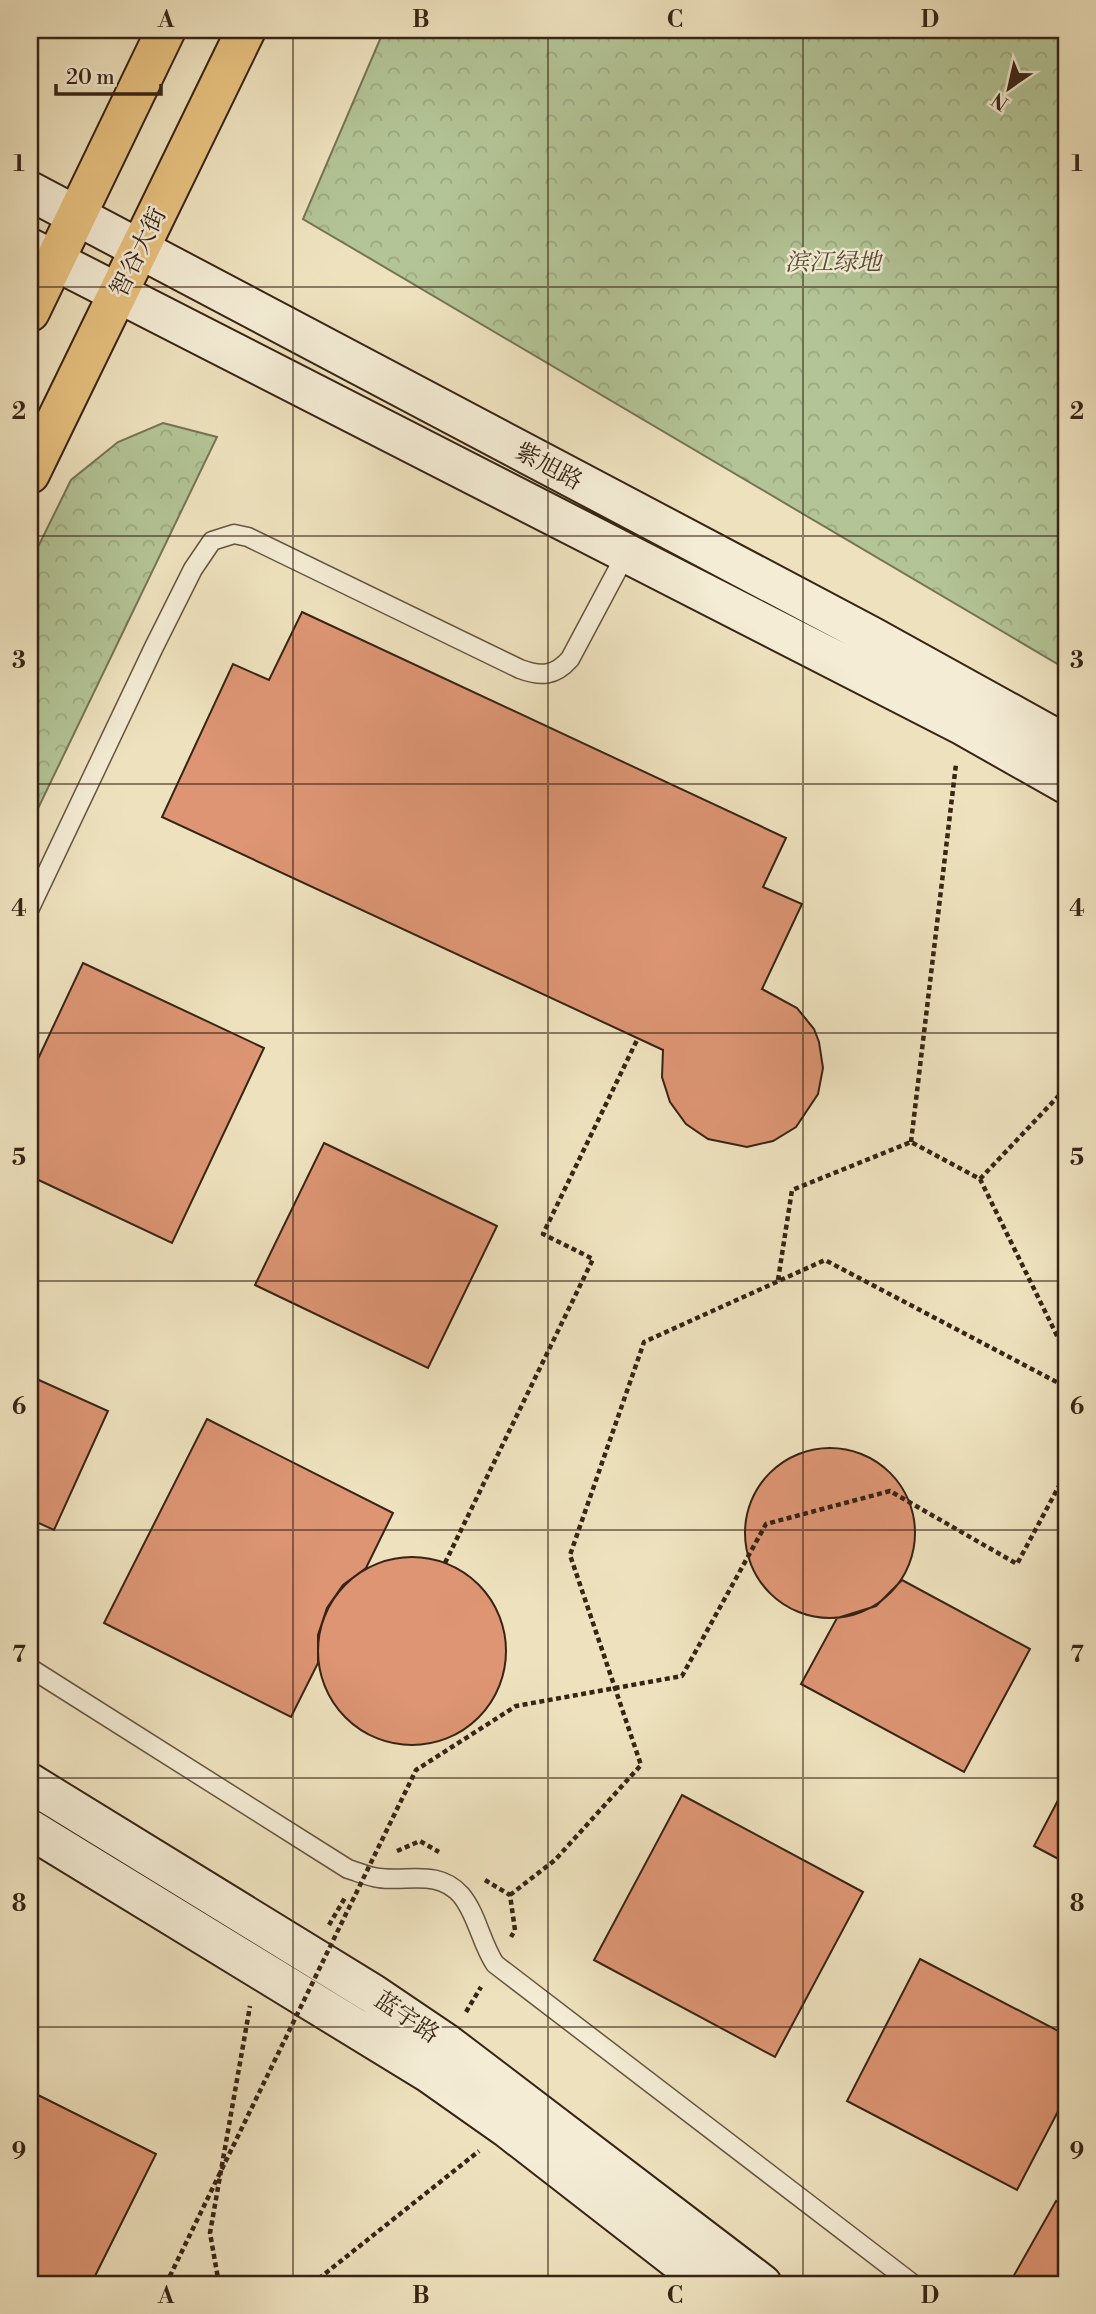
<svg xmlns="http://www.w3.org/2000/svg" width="1096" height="2314" font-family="'Libre Bodoni','Noto Serif SC',serif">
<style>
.park{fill:url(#park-crowns);stroke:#767456;stroke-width:2}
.building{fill:#dd9573;stroke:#382415;stroke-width:2}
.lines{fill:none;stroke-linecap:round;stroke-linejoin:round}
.lane-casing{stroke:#66543f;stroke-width:21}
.secondary-casing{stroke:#382415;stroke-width:42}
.primary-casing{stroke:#382415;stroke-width:42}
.path{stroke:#382415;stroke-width:4.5;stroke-dasharray:5 3.5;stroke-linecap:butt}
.lane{stroke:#f4ecd5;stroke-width:18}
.secondary{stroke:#f4ecd5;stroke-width:38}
.primary{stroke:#e7c17f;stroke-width:38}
.path-bridge{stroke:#382415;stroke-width:4.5;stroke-dasharray:5 3.5;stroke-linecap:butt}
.grid{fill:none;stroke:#382415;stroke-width:2;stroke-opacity:0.55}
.labels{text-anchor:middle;stroke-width:5;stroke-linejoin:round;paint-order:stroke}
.street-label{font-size:24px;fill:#382415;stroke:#f4ecd5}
.park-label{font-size:24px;font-style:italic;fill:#574c35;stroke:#f4ecd5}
.neatline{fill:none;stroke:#382415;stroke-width:2.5}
.grid-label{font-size:23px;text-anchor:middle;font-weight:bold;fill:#382415}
</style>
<defs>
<pattern id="park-crowns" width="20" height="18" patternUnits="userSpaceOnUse" patternTransform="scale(1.75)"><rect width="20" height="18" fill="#b3c496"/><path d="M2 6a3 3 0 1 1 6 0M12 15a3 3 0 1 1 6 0" fill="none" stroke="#9ba880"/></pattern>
</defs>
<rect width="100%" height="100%" fill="#eee2be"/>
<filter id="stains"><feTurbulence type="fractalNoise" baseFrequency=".00286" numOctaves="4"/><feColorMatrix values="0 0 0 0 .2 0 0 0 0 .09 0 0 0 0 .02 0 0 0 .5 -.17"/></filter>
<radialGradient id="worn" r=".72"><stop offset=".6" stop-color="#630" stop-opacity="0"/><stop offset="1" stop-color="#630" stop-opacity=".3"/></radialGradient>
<path class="park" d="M384,30H1066V669L303,219Z
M163,423L217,437L30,825V563L71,480L118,442Z"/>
<path class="building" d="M302,612L786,838L763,887L802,904L762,989L797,1008L814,1029L819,1042L823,1068L818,1094L796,1127L773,1141L747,1147L708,1139L686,1124L670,1102L662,1077L663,1050L162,817L233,664L269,680Z
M83,963L264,1048L172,1243L30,1176V1076Z
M324,1143L497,1226L428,1368L255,1285Z
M30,1376L108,1411L54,1530L30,1519Z
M207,1419L393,1513L366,1568L343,1585L327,1608L318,1635V1663L291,1717L104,1623Z
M745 1533a85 85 0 1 1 170 0a85 85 0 1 1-170 0Z
M318 1651a94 94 0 1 1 188 0a94 94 0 1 1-188 0Z
M902,1580L1030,1649L964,1772L801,1684L837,1618L876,1606Z
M1066,1785V1863L1034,1846Z
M682,1795L863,1892L775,2057L594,1960Z
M920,1959L1066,2035V2096L1017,2190L847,2101Z
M30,2091L156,2154L91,2284L30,2282Z
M1056,2201L1066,2206V2284H1027L1013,2277Z"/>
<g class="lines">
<defs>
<path id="lane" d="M30,908L154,647L193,569L212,541L234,534L248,537L520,669C541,677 555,676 570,659L627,552
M30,1668L348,1869C358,1872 369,1877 379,1878C408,1882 438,1869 461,1895C477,1914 481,1943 495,1964L913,2284"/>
<path id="secondary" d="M30,191L871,636L1066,744
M30,248L960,724L1066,784
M30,1783L373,1994L447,2044L762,2284
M30,1829L429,2073L507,2128L708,2284"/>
<path id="primary" d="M30,312L166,30
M30,474L246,30"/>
</defs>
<use href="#lane" class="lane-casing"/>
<use href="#secondary" class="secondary-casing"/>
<use href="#primary" class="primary-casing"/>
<path class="path" d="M911,1142L956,764
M980,1179L1066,1088
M778,1280L792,1190L911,1142L980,1179L1066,1354
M445,1563L593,1259L543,1234L638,1038
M397,1851L420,1841L439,1852
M485,1880L510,1895L515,1930L511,1937
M510,1895L555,1860L641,1765L570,1555L644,1342L825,1260L1066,1387
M329,1925L346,1896
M466,2012L481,1987
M219,2284L210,2233L250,2006
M312,2284L479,2151"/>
<use href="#lane" class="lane"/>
<use href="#secondary" class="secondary"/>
<use href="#primary" class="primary"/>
<path class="path-bridge" d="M166,2284L416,1770L516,1706L682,1676L766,1524L890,1491L1017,1564L1066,1473"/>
</g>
<path class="grid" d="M293,30V2284M548,30V2284M803,30V2284M30,287H1066M30,536H1066M30,784H1066M30,1033H1066M30,1281H1066M30,1530H1066M30,1778H1066M30,2027H1066"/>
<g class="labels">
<g class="street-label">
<text transform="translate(138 252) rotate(-64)" y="8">智谷大街</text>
<text transform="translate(549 466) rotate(28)" y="8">紫旭路</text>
<text transform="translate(407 2017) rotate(34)" y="8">蓝宇路</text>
</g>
<g class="park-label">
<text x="833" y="270">滨江绿地</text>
</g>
</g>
<rect width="1096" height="2314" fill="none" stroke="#eee2be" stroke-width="77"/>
<g transform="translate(1009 88) rotate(214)" stroke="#f4ecd5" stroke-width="5" paint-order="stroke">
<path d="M0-5L12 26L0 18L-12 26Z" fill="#382415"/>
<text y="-10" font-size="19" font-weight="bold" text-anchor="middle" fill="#382415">N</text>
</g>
<path d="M56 84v10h105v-10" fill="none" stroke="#382415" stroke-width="3.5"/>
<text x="66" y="84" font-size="21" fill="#382415" stroke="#f4ecd5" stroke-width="5" paint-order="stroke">20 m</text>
<rect x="38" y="38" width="1020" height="2238" class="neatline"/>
<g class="grid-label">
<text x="166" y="27">A</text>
<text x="421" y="27">B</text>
<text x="675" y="27">C</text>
<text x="930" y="27">D</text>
<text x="19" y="171">1</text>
<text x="1077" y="171">1</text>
<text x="19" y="419">2</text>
<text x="1077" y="419">2</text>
<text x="19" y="668">3</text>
<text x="1077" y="668">3</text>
<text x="19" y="916">4</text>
<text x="1077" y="916">4</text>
<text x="19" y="1165">5</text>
<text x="1077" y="1165">5</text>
<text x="19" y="1414">6</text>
<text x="1077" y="1414">6</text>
<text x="19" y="1662">7</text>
<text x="1077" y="1662">7</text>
<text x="19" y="1911">8</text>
<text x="1077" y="1911">8</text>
<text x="19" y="2159">9</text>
<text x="1077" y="2159">9</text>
<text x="166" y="2303">A</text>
<text x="421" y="2303">B</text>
<text x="675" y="2303">C</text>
<text x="930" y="2303">D</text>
</g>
<rect width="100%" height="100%" filter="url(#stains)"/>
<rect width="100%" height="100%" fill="url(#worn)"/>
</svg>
